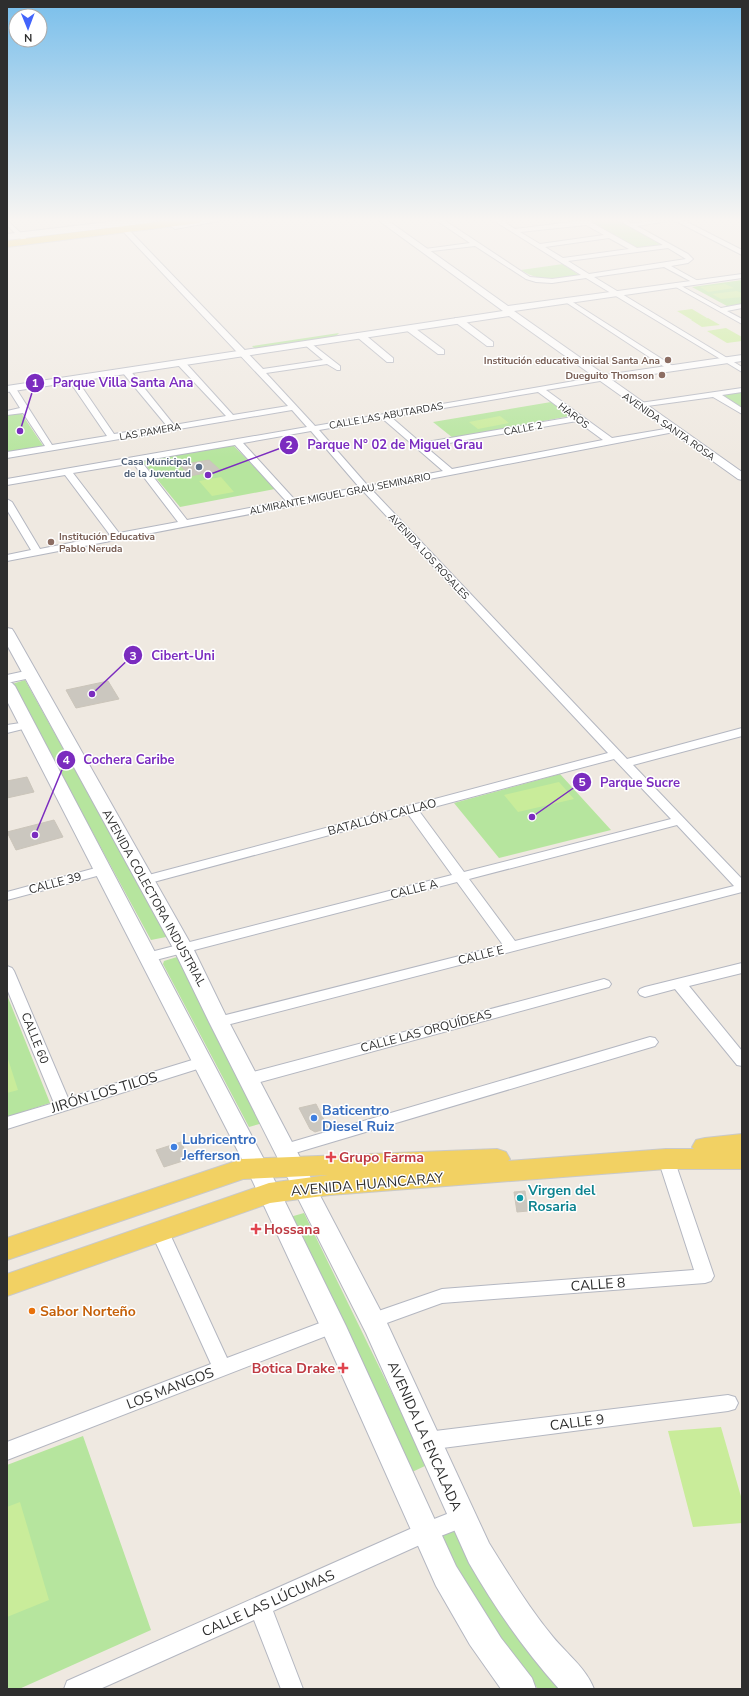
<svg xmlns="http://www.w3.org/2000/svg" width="749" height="1696" font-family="'Nunito Sans',sans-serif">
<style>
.green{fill:#b6e59e}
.pitch{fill:#c9ec9a}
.building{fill:#cbc7bf;stroke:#cbc5ba}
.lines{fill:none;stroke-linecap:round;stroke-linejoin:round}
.minor-casing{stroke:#b4b7c1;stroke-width:2}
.tertiary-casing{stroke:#b4b7c1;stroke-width:2}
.secondary-casing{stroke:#b4b7c1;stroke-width:2}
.primary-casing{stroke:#c9c9c9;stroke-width:2}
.minor{fill:#fff;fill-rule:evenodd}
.tertiary{fill:#fff;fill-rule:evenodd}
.secondary{fill:#fff;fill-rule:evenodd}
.primary{fill:#f2d163;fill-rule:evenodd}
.education-dot{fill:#8d6e63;stroke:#fff;stroke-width:1.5}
.service-dot{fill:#5c6f8a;stroke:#fff;stroke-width:1.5}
.shop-dot{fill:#3f7fe0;stroke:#fff;stroke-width:1.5}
.health-dot{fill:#e0444e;stroke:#fff;stroke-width:1.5}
.culture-dot{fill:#0f9aa8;stroke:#fff;stroke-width:1.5}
.food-dot{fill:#e8710a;stroke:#fff;stroke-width:1.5}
.labels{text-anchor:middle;stroke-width:3;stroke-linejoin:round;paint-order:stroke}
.far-education-label{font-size:10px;font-weight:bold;fill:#785e54;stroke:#fff;text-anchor:end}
.far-street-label{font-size:10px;fill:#2e2e2e;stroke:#fff}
.far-service-label{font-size:10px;font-weight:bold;fill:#4e5e75;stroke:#fff;text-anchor:end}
.street-label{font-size:12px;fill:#2e2e2e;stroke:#fff}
.near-street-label{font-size:14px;fill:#2e2e2e;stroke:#fff}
.near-shop-label{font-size:14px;font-weight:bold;fill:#366cbe;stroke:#fff;text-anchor:start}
.near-health-label{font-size:14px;font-weight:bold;fill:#be3a42;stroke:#fff;text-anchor:start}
.near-culture-label{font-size:14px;font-weight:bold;fill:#0d838f;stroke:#fff;text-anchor:start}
.near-food-label{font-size:14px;font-weight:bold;fill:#c56008;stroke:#fff;text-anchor:start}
.leader{fill:none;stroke:#7b2cbf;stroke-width:1.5}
.callout-dot{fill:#7b2cbf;stroke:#fff;stroke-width:1.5}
.mark-label{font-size:12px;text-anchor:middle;font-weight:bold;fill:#fff}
.callout-label{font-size:13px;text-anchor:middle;font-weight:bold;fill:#7b2cbf;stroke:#fff;stroke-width:3;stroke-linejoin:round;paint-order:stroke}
</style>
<rect width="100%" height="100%" fill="#efe9e1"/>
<path class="green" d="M584,220H619L664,244L639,249Z
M563,264L579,275C558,280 540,282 521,270Z
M742,280V304L727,306L692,287Z
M339,333L336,336L255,349L252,346Z
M742,392V409L721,395Z
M551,402L570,416L453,438L433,422Z
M21,413L44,447L7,453V415Z
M233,445L275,489L180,507L142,461Z
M25,680L167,935L166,937L151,940L12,684Z
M560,774L611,830L499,858L454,803Z
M177,957L181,958L263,1123L249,1127L163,964L164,961Z
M7,995L50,1103L7,1117Z
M304,1213L427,1465L410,1473L290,1217Z
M83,1436L151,1630L19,1689H7V1465Z
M455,1529L559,1689H538L479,1607L441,1538L442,1535Z"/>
<path class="pitch" d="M725,284L734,288L708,292L700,287Z
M737,291L742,293V297L721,299L712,294Z
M692,309L707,318L692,320L677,311Z
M708,318L720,325L702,327L691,320Z
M726,328L742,337V341L727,343L707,331Z
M500,416L509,423L478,429L469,422Z
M221,477L234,492L212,496L199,481Z
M559,782L574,799L518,812L504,795Z
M7,1056L18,1090L7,1093Z
M721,1427L742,1500V1523L693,1527L668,1431Z
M20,1502L49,1600L7,1617V1507Z"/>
<path class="building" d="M209,460L220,470L190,476L180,465Z
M108,681L119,699L76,708L66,690Z
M27,777L34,792L7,798V781Z
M54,820L63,837L16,850L7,832Z
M316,1104L328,1128L315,1132L310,1129L299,1108Z
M181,1142L189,1159L164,1167L156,1150Z
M525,1191L528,1211L517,1212L514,1192Z"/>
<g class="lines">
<defs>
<path id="minor" d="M7,220L26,238V240H22L7,225Z
M436,220H444L530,277L552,279L581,275L493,220H501L515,229L587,220L637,248L663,245L618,220H626L631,223L674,220L637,226L688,254L693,259L688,263L671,266L698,281V283H694L664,267L594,277L742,367V372L586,278L552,283L536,282L526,279L475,246L423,252L422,251L425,249L470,243ZM586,225L604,235L540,244L520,232ZM609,238L629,249L563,258L545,247ZM668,248L686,259L589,274L568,261Z
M674,220H683L742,250V255Z
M119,222L129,230L263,369L323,360L305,345V341H308L340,366V370H337L327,364L266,373L315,426L603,376L607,378L606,380L546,390L612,438L677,427V431L674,432L372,490L627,759L742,728V736L633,765L742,879V892L219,1027L214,1026L212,1022L214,1018L503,945L457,882L148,962L143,960L141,957L143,954L452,875L408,814L146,884L141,883L139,880L141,877L608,753L364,492L7,561V555L31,550L7,510V499L12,502L40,549L110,535L65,475L7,485V479L307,427L292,410L7,458V452L45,446L23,413L7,415V411L20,408L8,389L12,387H15L52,445L107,436L68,379L72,377H75L114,434L167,426L123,373V369H129L174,425L226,416L178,365L177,363L181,361H184L233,415L288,406L117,225V223ZM538,392L572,417L421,443L391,417ZM383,419L443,471L368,486L319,430ZM577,421L603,440L452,469L426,447ZM311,431L359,487L295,500L243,443ZM235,445L286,501L187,520L141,461ZM133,463L178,522L119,533L73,473ZM614,759L671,819L464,872L419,811ZM677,825L734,886L515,941L469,879Z
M676,283L721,308L742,304V308L727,311L742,319V324L674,286L673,285Z
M566,298L568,299L676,368L669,370L564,301L563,300Z
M455,318H461L493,342V346H487L455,322Z
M406,326H412L444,350V354H438L406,330Z
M357,333H363L393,358V362H387L357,337Z
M742,388V392L722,395L742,408V414L713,397L640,407L636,405L640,403Z
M27,722L31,723L33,725L31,727L7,733V725Z
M103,866L108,867L110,870L108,873L7,900V892Z
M742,963V973L689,986L742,1051V1066L737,1065L675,989L645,997L640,995L638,992L640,989L645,987Z
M7,966L12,968L14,971L68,1098L202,1057L207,1058L210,1062L207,1066L7,1129V1117L54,1103L7,989Z
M604,979L609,981L611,984L609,987L249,1085L244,1083L241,1079L244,1075L249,1073Z
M650,1037L655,1038L658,1042L655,1046L285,1156L279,1154L277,1150L279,1146L285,1144Z
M666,1153L672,1155L674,1159L714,1276L711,1281L705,1283L442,1303L373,1328L367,1325L364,1320L367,1315L442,1289L694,1270L658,1159L660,1155Z
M160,1225L166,1227L169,1232L227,1358L333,1318L339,1321L342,1326L339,1331L7,1460V1442L211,1364L151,1232L154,1227Z
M728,1395L735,1397L738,1403L735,1409L728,1411L427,1450L420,1447L417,1441L420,1435L427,1432Z
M462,1508L469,1511L472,1518L469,1525L433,1539L273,1611L303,1689H281L254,1620L100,1689H64L67,1681L419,1525Z"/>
<path id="tertiary" d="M378,220H387L508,306L742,274V278L514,311L605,375L742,355V361L612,380L742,472V480L738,479L509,316L7,392V386L503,311Z
M30,670L35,671L37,674L35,677L7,683V675Z"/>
<path id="secondary" d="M125,220H155L151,223L7,240V234Z
M197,220H224L175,229L171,226L175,223Z
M7,628L12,629L14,632L193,948L229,1022L387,1323L489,1543C509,1575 529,1608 553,1637C567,1654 586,1668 594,1689H559C524,1650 495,1608 469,1563L366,1333L209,1022L173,948L7,645Z
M7,681L12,683L15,686L268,1167L346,1326L456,1566L501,1638L532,1678L536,1689H501L470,1645L436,1586L320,1326L246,1167L7,701Z"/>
<path id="primary" d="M173,220H203L199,223L7,247V241Z
M742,1134V1169H666L330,1195L270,1203L7,1296V1274L269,1183L328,1175L243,1179L7,1260V1238L242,1159L497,1149L506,1152L510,1159L508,1161L666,1149H694L692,1147L696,1140L705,1138Z"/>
</defs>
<use href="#minor" class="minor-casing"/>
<use href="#tertiary" class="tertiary-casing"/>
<use href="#secondary" class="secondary-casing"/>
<use href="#primary" class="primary-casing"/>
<use href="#minor" class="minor"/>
<use href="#tertiary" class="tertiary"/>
<use href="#secondary" class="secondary"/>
<use href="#primary" class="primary"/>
</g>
<linearGradient id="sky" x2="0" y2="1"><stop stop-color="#7abfeb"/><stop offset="0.48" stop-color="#f8f5f2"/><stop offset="1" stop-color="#f8f5f2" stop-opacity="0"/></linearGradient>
<rect width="749" height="458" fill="url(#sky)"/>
<g class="education-dot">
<circle cx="668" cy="360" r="4"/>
<circle cx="662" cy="375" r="4"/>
<circle cx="51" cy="542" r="4"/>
</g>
<circle class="service-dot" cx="199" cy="467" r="4"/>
<g class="shop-dot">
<circle cx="314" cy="1118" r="4"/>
<circle cx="174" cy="1147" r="4"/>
</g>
<g class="health-dot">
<path d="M329 1151h4v4h4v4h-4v4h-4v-4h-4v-4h4z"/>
<path d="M254 1223h4v4h4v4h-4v4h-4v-4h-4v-4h4z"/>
<path d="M341 1362h4v4h4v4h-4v4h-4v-4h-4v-4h4z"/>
</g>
<circle class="culture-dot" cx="520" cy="1198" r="4"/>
<circle class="food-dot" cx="32" cy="1311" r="4"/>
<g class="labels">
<g class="far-education-label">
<text x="660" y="364">Institución educativa inicial Santa Ana</text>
<text x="654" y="379">Dueguito Thomson</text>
<text x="59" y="540" text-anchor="start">Institución Educativa<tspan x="59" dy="12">Pablo Neruda</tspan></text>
</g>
<g class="far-street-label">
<text transform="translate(386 415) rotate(-10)" y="4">CALLE LAS ABUTARDAS</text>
<text transform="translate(574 415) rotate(37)" y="4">HAROS</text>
<text transform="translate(669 426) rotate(35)" y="4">AVENIDA SANTA ROSA</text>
<text transform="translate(523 428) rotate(-10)" y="4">CALLE 2</text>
<text transform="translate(150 431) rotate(-10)" y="4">LAS PAMERA</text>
<text transform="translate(340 493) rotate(-11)" y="4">ALMIRANTE MIGUEL GRAU SEMINARIO</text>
<text transform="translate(429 556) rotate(47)" y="4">AVENIDA LOS ROSALES</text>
</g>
<g class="far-service-label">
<text x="191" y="465">Casa Municipal<tspan x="191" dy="12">de la Juventud</tspan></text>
</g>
<g class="street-label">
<text transform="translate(382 817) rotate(-15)" y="4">BATALLÓN CALLAO</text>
<text transform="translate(55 883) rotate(-15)" y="4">CALLE 39</text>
<text transform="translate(414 889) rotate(-14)" y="4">CALLE A</text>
<text transform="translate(154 898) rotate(61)" y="4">AVENIDA COLECTORA INDUSTRIAL</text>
<text transform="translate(481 955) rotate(-14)" y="4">CALLE E</text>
<text transform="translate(426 1031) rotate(-15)" y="4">CALLE LAS ORQUÍDEAS</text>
<text transform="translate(35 1038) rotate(68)" y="4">CALLE 60</text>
</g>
<g class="near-street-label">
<text transform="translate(104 1092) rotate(-17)" y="5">JIRÓN LOS TILOS</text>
<text transform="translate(367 1184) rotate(-5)" y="5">AVENIDA HUANCARAY</text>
<text transform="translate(598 1284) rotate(-4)" y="5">CALLE 8</text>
<text transform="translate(170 1388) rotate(-21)" y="5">LOS MANGOS</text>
<text transform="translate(577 1422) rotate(-7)" y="5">CALLE 9</text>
<text transform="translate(425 1436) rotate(66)" y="5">AVENIDA LA ENCALADA</text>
<text transform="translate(268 1603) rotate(-24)" y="5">CALLE LAS LÚCUMAS</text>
</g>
<g class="near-shop-label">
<text x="322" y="1115">Baticentro<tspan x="322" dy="16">Diesel Ruiz</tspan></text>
<text x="182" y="1144">Lubricentro<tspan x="182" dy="16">Jefferson</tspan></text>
</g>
<g class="near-health-label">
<text x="339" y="1162">Grupo Farma</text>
<text x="264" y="1234">Hossana</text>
<text x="335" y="1373" text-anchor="end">Botica Drake</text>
</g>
<g class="near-culture-label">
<text x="528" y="1195">Virgen del<tspan x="528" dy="16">Rosaria</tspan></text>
</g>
<g class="near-food-label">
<text x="40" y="1316">Sabor Norteño</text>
</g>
</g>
<path class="leader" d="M20 431L35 383M208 475L289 445M92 694L133 655M35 835L66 760M532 817L582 782"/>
<g class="callout-dot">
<circle cx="20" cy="431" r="4"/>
<circle cx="208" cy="475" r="4"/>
<circle cx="92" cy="694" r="4"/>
<circle cx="35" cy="835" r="4"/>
<circle cx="532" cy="817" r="4"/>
<circle cx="35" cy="383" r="10"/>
<circle cx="289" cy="445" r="10"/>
<circle cx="133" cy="655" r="10"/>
<circle cx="66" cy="760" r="10"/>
<circle cx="582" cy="782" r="10"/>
</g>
<g class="mark-label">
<text x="35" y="387">1</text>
<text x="289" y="449">2</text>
<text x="133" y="660">3</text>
<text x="66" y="764">4</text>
<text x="582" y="786">5</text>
</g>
<g class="callout-label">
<text x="123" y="387">Parque Villa Santa Ana</text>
<text x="395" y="449">Parque N° 02 de Miguel Grau</text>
<text x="183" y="660">Cibert-Uni</text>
<text x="129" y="764">Cochera Caribe</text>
<text x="640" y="787">Parque Sucre</text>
</g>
<rect width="749" height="1696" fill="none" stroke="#2e2e2e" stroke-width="16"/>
<g transform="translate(28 28) rotate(179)"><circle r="19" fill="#ffffff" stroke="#ababab"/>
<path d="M0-3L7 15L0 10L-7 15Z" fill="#4264fb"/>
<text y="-6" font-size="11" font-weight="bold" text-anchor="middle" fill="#2e2e2e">N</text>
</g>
</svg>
